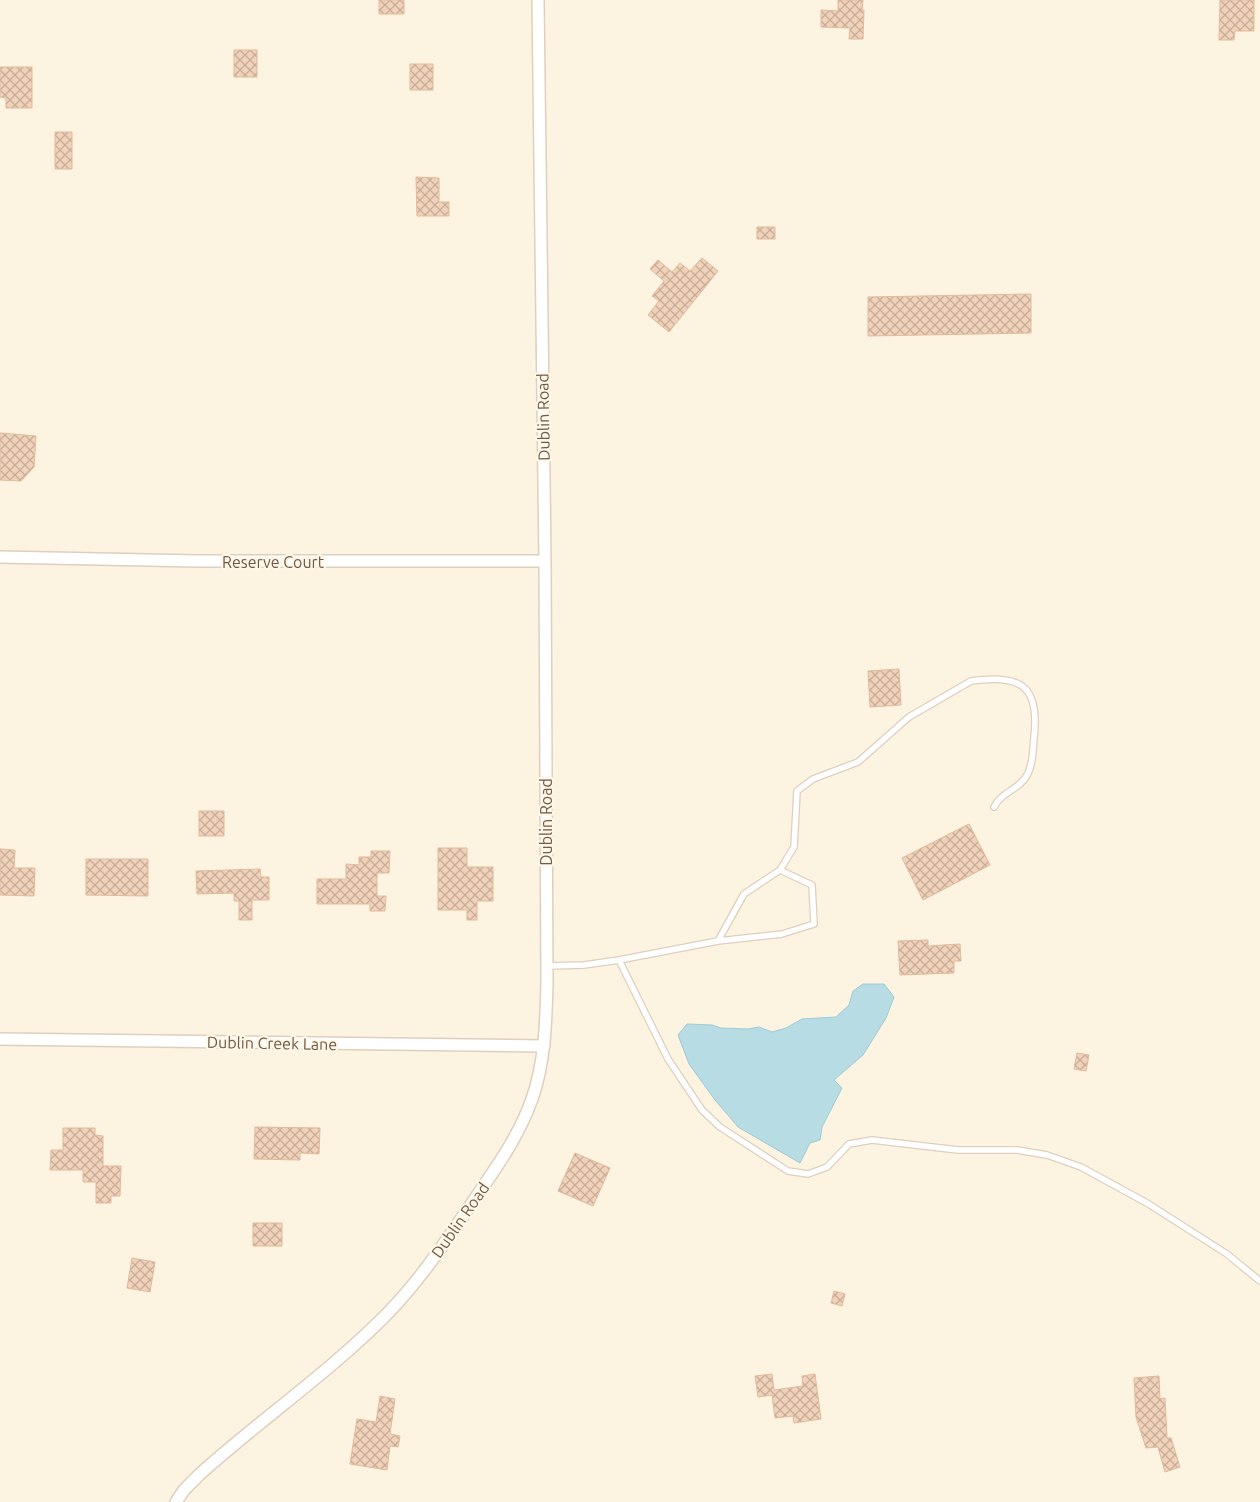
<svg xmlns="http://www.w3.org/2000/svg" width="1260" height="1502" font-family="Ubuntu,sans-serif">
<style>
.water{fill:#b7dce4;stroke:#9dcbd6}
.building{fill:url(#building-cross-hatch);stroke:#e3b99a}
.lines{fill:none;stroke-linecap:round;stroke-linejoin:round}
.service-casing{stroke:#dfcfbe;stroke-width:8}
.minor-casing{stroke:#dfcfbe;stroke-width:14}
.service{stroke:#fff;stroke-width:5.5}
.minor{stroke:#fff;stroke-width:11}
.labels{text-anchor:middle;stroke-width:4.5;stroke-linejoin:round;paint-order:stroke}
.street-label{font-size:16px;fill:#725949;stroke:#fff7e7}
</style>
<defs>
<pattern id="building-cross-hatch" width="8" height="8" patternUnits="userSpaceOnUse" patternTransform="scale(1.25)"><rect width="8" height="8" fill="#f0d2ba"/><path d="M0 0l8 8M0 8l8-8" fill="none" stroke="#c7ad99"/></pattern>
</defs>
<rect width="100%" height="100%" fill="#fcf3e1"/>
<path class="water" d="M863,984H884L894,997L886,1018L863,1055L834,1080L842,1088L822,1127L820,1140L810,1143L800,1163L738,1127L715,1100L689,1064L678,1035L687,1024L712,1025L721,1028L748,1029L759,1027L772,1032L786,1028L802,1019L836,1017L849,1005L853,991Z"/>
<path class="building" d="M379,0H404V14H379Z
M838,0H863L862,10H864L863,39H849L850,28L821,27V10L838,11Z
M1220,0H1254V31H1235L1234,40H1219Z
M234,50H257V77H234Z
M410,64H433V90H410Z
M0,67H32V108H6V98L0,97Z
M55,132H72V169H55Z
M416,177L439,178V202H449V216H417Z
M757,227H775V239H757Z
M702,258L718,271L669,332L648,315L659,301L652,296L664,281L650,269L658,260L672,272L680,263L690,271Z
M1031,294V333L868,336V297Z
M0,433L36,436L34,467L21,481L0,480Z
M899,669L901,705L870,707L868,671Z
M199,811H224V836H199Z
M969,824L990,865L923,900L902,858Z
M438,848H467V867H493V901H477V920H467V910H438Z
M0,849L15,850L14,868H35L34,896L0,895Z
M371,851H390L389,873H377V896H386L385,911H370V904H317V879H346V864L359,865V857H371Z
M86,859H148V896L86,895Z
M260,869L261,877H269V900H252V920H239V901H234V893L197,894L196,871Z
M928,940V946L960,944L961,961H954V973L900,975L898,941Z
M1077,1053L1089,1055L1086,1071L1074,1069Z
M255,1127L320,1128L319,1154L300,1153V1160L254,1159Z
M63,1128H95V1135L103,1136V1166H121L120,1196H111V1203H96V1182H83V1170H50L51,1150H63Z
M575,1153L610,1168L593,1206L558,1191Z
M253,1223H282V1246H253Z
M132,1258L155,1262L150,1292L127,1288Z
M834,1291L845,1294L842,1306L831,1303Z
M772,1374L774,1390L803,1386L802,1376L815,1374L821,1419L794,1423L793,1416L775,1418L772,1395L758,1397L755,1376Z
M1159,1376L1160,1399L1165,1398L1167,1438H1171L1180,1467L1165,1472L1158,1447L1146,1448L1136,1417L1134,1378Z
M380,1396L395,1399L390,1434L400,1436L398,1447L390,1446L387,1470L350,1464L357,1419L376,1422Z"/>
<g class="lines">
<defs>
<path id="service" d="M718,941L782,934L814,924L812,885L780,870
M619,960L668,1059L702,1110L720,1127L788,1171L808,1174L827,1167L849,1144L872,1140L958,1150H1017L1047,1155L1081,1167L1147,1203L1227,1254L1260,1281
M547,966L584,965L619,960L718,941L744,894L780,870L794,847L797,791L813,779L858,762L909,717L971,681C1020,674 1040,685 1034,737C1033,749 1033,765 1027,775C1022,786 1009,790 1001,798C998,800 996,804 994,807"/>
<path id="minor" d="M0,557L197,561H545
M0,1039L544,1046
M176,1502L184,1490L200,1474C260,1420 327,1374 384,1317C419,1282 446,1241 474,1200C496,1168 519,1136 532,1099C545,1062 546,1022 547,983L545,561L538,0"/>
</defs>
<use href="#service" class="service-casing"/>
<use href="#minor" class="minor-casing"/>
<use href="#service" class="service"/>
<use href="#minor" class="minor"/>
</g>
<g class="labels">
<g class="street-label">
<text transform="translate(543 417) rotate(-91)" y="6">Dublin Road</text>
<text x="273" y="568">Reserve Court</text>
<text transform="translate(546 822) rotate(-90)" y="6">Dublin Road</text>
<text transform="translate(272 1043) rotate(1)" y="6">Dublin Creek Lane</text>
<text transform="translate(460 1220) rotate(-55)" y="6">Dublin Road</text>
</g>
</g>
</svg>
